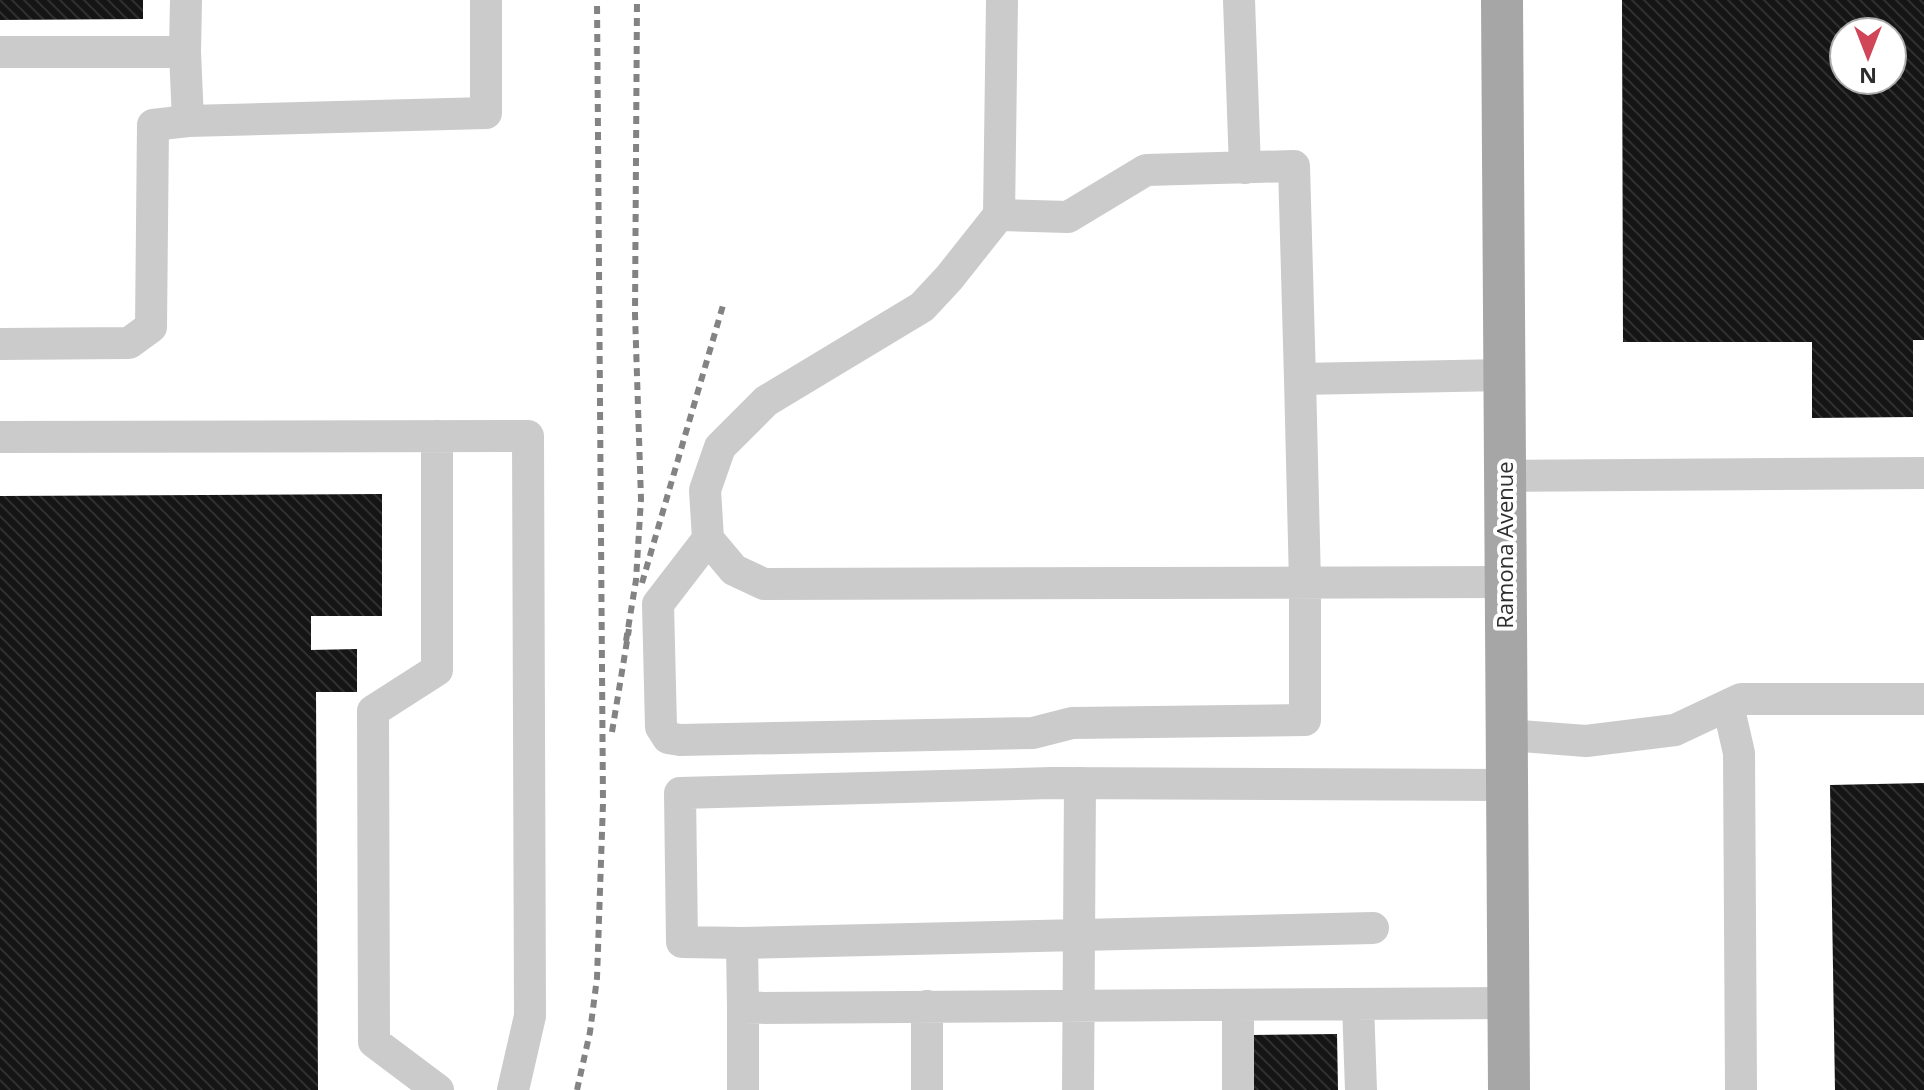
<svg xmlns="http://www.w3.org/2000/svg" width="1924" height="1090" font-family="'Open Sans',sans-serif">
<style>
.building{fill:url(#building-back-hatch);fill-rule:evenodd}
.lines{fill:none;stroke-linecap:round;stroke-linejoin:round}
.minor{stroke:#cbcbcb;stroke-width:32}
.major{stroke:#a6a6a6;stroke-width:42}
.rail{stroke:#838383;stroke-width:6;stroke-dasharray:8 6;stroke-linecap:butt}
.labels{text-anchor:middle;stroke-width:8;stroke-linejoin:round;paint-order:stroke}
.street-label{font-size:22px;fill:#2e2e2e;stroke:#fff}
</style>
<defs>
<pattern id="building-back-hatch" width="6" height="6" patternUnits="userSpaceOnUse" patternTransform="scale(2)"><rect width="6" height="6" fill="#151515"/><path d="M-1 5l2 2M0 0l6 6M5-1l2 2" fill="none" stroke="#2f2f2f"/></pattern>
</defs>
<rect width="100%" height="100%" fill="#fff"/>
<path class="building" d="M0,0H143V19L0,20Z
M1622,0H1924V340H1913V417L1812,418V342H1623ZM1844,32H1892V80H1844Z
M382,494V616H311V650L357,649V692H316L318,1090H0V496Z
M1924,783V1090H1835L1830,785Z
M1337,1034L1338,1090H1253L1252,1035Z"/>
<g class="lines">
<path class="minor" d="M1002,0L999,215L949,278L922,307L766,401L720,447L705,490L708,539L734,570L764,584L1506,582
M1239,0L1245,168
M0,52H185L186,0
M185,52L188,121L486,113V0
M999,215L1068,217L1146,170L1294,166L1300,379L1504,375
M0,344L129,343L151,327L153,125L188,121
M437,436V670L373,711L374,1042L438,1090
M0,437L528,436L530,1016L513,1090
M1505,476L1924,473
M708,539L658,604L661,727L668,738L680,740L1033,733L1072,723L1305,720V583L1300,379
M1728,705L1739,753L1741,1090
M1507,735L1586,741L1675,730L1741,699H1924
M742,943L1373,928
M1358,1004L1361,1090
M1238,1005V1090
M927,1006V1090
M743,1008L742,943L682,942L680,793L1052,783L1507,785
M743,1090V1008L1508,1003
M1078,1090L1080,783"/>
<path class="major" d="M1502,0L1509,1090"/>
<path class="rail" d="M642,583L724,302
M626,641L636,580L641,499L635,314L637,0
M612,732L629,629
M577,1090L590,1032L597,978L603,803L597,0"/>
</g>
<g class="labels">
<g class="street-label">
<text transform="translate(1505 545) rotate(-90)" y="8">Ramona Avenue</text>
</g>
</g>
<g transform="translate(1868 56) rotate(180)"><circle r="38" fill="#ffffff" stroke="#ababab" stroke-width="2"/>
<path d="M0-6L14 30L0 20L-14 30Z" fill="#d04557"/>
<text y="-12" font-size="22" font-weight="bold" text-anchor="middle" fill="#2e2e2e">N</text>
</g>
</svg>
